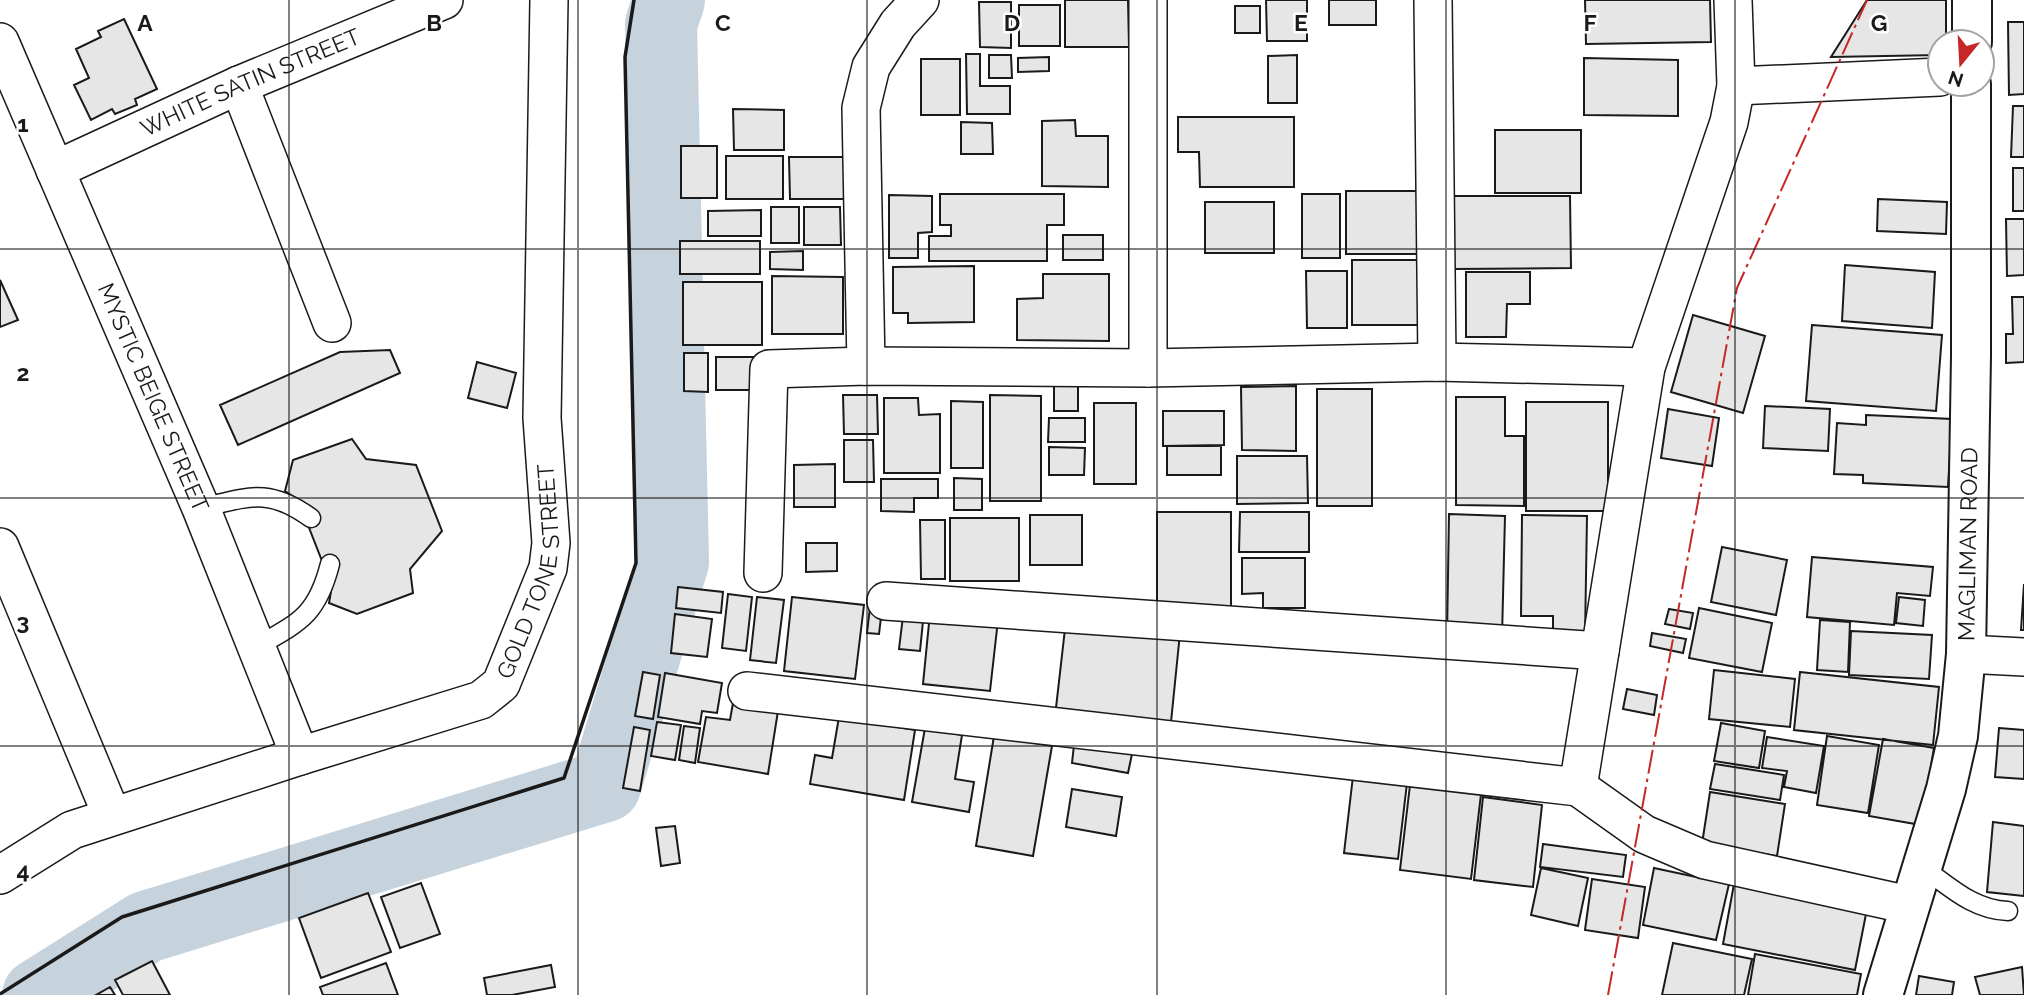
<svg xmlns="http://www.w3.org/2000/svg" width="2024" height="995" font-family="Raleway,sans-serif">
<style>
.lines{fill:none;stroke-linecap:round;stroke-linejoin:round}
.river{stroke:#c6d2dc;stroke-width:72}
.building{fill:#e6e6e6;stroke:#1a1a1a;stroke-width:2}
.lane-casing{stroke:#1a1a1a;stroke-width:21}
.street-casing{stroke:#1a1a1a;stroke-width:40}
.secondary-casing{stroke:#1a1a1a;stroke-width:42}
.lane{stroke:#fff;stroke-width:18}
.street{stroke:#fff;stroke-width:37}
.secondary{stroke:#fff;stroke-width:38}
.wall{stroke:#1a1a1a;stroke-width:3.5}
.power{stroke:#c62828;stroke-width:2;stroke-dasharray:24 5 3.5 5;stroke-linecap:butt}
.grid{fill:none;stroke:#1a1a1a;stroke-width:2;stroke-opacity:0.55}
.labels{text-anchor:middle;stroke-width:5;stroke-linejoin:round;paint-order:stroke}
.street-label{font-size:23px;fill:#1a1a1a;stroke:#fff}
.grid-label{font-size:23px;text-anchor:middle;font-weight:bold;fill:#1a1a1a;stroke:#fff;stroke-width:5;stroke-linejoin:round;paint-order:stroke}
</style>
<rect width="100%" height="100%" fill="#fff"/>
<g class="lines">
<path class="river" d="M38,995L146,927L605,786L673,562L661,24L669,0"/>
</g>
<path class="building" d="M1065,0H1128L1129,47H1065Z
M1266,0H1307V41H1267Z
M1329,0H1376V25H1329Z
M1585,0H1710L1711,42L1586,44Z
M1867,0H1946V42H1940V55L1831,57Z
M979,2H1011V48L980,47Z
M1019,5H1060V46H1019Z
M1235,6H1260V33H1235Z
M124,19L157,89L135,99L137,105L115,114L112,109L91,120L74,85L89,78L76,49L101,37L98,31Z
M2008,22H2024V94L2009,95Z
M966,54H980V86H1010V114H967Z
M989,55H1011L1012,78H989Z
M1297,55V103H1268V56Z
M1049,57V71L1018,72V58Z
M1584,58L1678,60V116L1584,115Z
M921,59H960V115H921Z
M2013,106H2024V157H2011Z
M733,109L784,110V150H734Z
M1178,117H1294V187H1200L1199,152H1178Z
M1075,120L1076,136H1108V187L1042,186V121Z
M961,122L992,123L993,154H961Z
M1495,130H1581V193H1495Z
M681,146H717V198H681Z
M726,156H783V199H726Z
M789,157H845V199H790Z
M2013,168H2024V211H2013Z
M1346,191H1417V254H1346Z
M940,194H1064V225H1047V261H929V236H951V225H940Z
M1302,194H1340V258H1302Z
M889,195L932,196V232L918,233V258H889Z
M1453,196H1570L1571,268L1454,269Z
M1878,199L1947,202L1946,234L1877,231Z
M1205,202H1274V253H1205Z
M771,207H799V243H771Z
M804,207H840L841,245H804Z
M761,210V236H708V211Z
M2006,219H2024V275L2007,276Z
M1063,235H1103V260H1063Z
M680,241H760V274H680Z
M803,251V270L770,269V252Z
M1352,260H1420L1421,325H1352Z
M1845,265L1935,272L1932,328L1842,321Z
M974,266V322L908,323V313H893V267Z
M1306,271H1347V328H1307Z
M1466,272H1530V304H1507L1506,337H1466Z
M1043,274H1109V341L1017,340V299L1043,298Z
M772,276L843,277V334H772Z
M0,280L18,320L0,327Z
M683,282H762V345H683Z
M2012,297H2024V362L2006,363V334H2013Z
M1693,315L1765,336L1743,413L1671,392Z
M1812,325L1942,335L1936,411L1806,401Z
M390,350L400,373L238,445L220,405L340,352Z
M684,353H708V392L684,391Z
M716,357H755V390H716Z
M477,362L516,373L507,408L468,398Z
M1054,385H1078V411H1054Z
M1296,386V451L1242,450L1241,387Z
M1317,389H1372V506H1317Z
M843,395H877L878,434H844Z
M990,395L1041,396V501H990Z
M1456,397H1505V436H1524V506L1456,505Z
M884,398H918L919,415L940,414V473H884Z
M951,401L983,402V468H951Z
M1526,402H1608V511H1526Z
M1094,403H1136V484H1094Z
M1765,406L1830,409L1828,451L1763,448Z
M1668,409L1719,418L1712,466L1661,458Z
M1163,411H1224V445L1163,446Z
M1866,415L1952,419L1948,487L1863,483V475L1834,474L1837,423L1866,425Z
M1049,418H1085V442H1048Z
M352,439L366,459L416,465L442,531L410,569L413,593L357,614L329,603L336,562L324,566L306,520L319,514L285,491L293,460Z
M844,440H873L874,482H844Z
M1167,446H1221V475H1167Z
M1049,447L1085,448L1084,475H1049Z
M1237,456H1307L1308,503L1237,504Z
M835,464V507H794V465Z
M954,478L982,479V510H954Z
M881,479H938V498H914V512L881,511Z
M1157,512H1231V614H1157Z
M1240,512H1309V552H1239Z
M1449,514L1505,516L1502,637L1447,636Z
M1030,515H1082V565H1030Z
M1522,515L1587,516L1585,637H1553V616H1521Z
M950,518H1019V581H950Z
M920,520H945V579H921Z
M806,543H837V571L806,572Z
M1722,547L1787,560L1776,615L1711,602Z
M1812,557L1933,567L1930,596L1897,593L1894,625L1807,617Z
M1242,558H1305V608H1263V593L1242,594Z
M2024,584V630H2021Z
M678,587L723,592L721,613L676,608Z
M728,594L752,597L746,651L722,648Z
M757,597L784,600L776,663L750,660Z
M792,597L864,605L855,679L784,671Z
M1899,597L1925,600L1923,626L1896,623Z
M870,607L882,609L879,634L867,633Z
M904,608L924,611L920,651L899,649Z
M1699,608L1772,623L1762,672L1689,658Z
M1669,609L1693,613L1690,629L1665,624Z
M930,613L998,620L990,691L923,684Z
M675,614L712,619L707,657L671,653Z
M1066,620L1180,633L1171,722L1056,708Z
M1820,620L1850,622L1848,672L1817,670Z
M1851,631L1932,635L1929,679L1849,675Z
M1652,633L1686,639L1683,653L1650,646Z
M1714,670L1795,679L1790,727L1709,719Z
M643,672L660,675L653,719L635,716Z
M1800,672L1939,687L1933,745L1794,730Z
M665,673L722,683L717,713L702,711L700,724L658,717Z
M1627,689L1657,695L1654,715L1623,709Z
M733,703L778,711L768,774L698,762L706,717L730,720Z
M839,717L915,730L904,800L810,784L815,755L832,758Z
M657,722L681,725L675,760L651,756Z
M1721,723L1765,731L1759,768L1714,761Z
M684,726L700,728L695,763L679,760Z
M634,727L650,730L640,791L623,788Z
M925,728L962,735L955,779L974,782L969,812L912,802Z
M1999,728L2024,730V779L1995,777Z
M994,736L1052,746L1033,856L976,846Z
M1827,736L1879,745L1868,813L1817,805Z
M1767,737L1824,746L1816,793L1784,787L1787,771L1762,768Z
M1883,739L1934,748L1921,825L1869,816Z
M1074,745L1132,754L1128,773L1072,763Z
M1715,764L1784,775L1780,800L1710,789Z
M1353,776L1407,783L1398,859L1344,853Z
M1410,785L1481,794L1471,879L1400,870Z
M1072,789L1122,797L1116,836L1066,827Z
M1710,792L1785,804L1777,856L1702,844Z
M1483,797L1542,805L1533,887L1474,880Z
M1993,822L2024,826V896L1987,892Z
M675,826L680,863L661,866L656,828Z
M1543,844L1626,855L1623,877L1540,867Z
M1541,868L1588,878L1578,926L1531,915Z
M1654,868L1729,884L1716,940L1643,925Z
M1592,879L1645,887L1638,938L1585,930Z
M421,883L440,934L400,948L381,897Z
M1734,884L1867,909L1855,970L1723,944Z
M368,893L391,952L321,978L299,918Z
M1673,943L1752,959L1744,995H1662Z
M1755,954L1861,974L1857,995H1748Z
M152,961L170,995H123L115,980Z
M386,963L398,995H323L320,987Z
M551,965L555,987L512,995H487L484,978Z
M2022,967L2024,995H1980L1975,977Z
M1919,976L1954,982L1952,995H1916Z
M110,987L115,995H96Z"/>
<g class="lines">
<defs>
<path id="lane" d="M201,508C249,497 268,487 311,518
M256,647C300,622 317,615 330,564
M1922,867C1949,886 1973,910 2008,911"/>
<g id="street">
<path d="M1148,0V368"/>
<path d="M1433,0L1437,362"/>
<path id="s1" d="M0,42L201,508L300,756"/>
<path d="M239,85L332,323"/>
<path d="M1736,86L1940,77"/>
<path id="s2" d="M55,170L239,85L444,0"/>
<path d="M866,366L861,108L871,67L898,24L920,0"/>
<path d="M0,547L112,816"/>
<path d="M763,573L769,369L866,366L1148,368L1437,362L1646,367"/>
<path d="M886,601L1600,651"/>
<path d="M1966,654L2024,657"/>
<path d="M747,691L1578,787L1646,367L1729,122L1736,86L1733,0"/>
<path d="M1578,787L1644,834L1705,860L1909,905"/>
<path id="s3" d="M0,875L72,830L300,756L481,700L501,684L548,568L551,543L542,418L549,0"/>
</g>
<g id="secondary">
<path d="M1972,42V0"/>
<path id="s4" d="M1883,995L1946,789L1958,736L1966,654L1971,356V84"/>
</g>
</defs>
<use href="#lane" class="lane-casing"/>
<use href="#street" class="street-casing"/>
<use href="#secondary" class="secondary-casing"/>
<use href="#lane" class="lane"/>
<use href="#street" class="street"/>
<use href="#secondary" class="secondary"/>
<path class="wall" d="M0,994L122,917L564,778L636,563L625,57L634,0"/>
<path class="power" d="M1608,995L1737,288L1867,0"/>
</g>
<path class="grid" d="M289,0V995M578,0V995M867,0V995M1157,0V995M1446,0V995M1735,0V995M0,249H2024M0,498H2024M0,746H2024"/>
<g class="labels">
<g class="street-label">
<text dy="8" stroke="none"><textPath href="#s2" startOffset="214">WHITE SATIN STREET</textPath></text>
<text dy="8" stroke="none"><textPath href="#s1" startOffset="387">MYSTIC BEIGE STREET</textPath></text>
<text dy="8" stroke="none"><textPath href="#s4" startOffset="462">MAGLIMAN ROAD</textPath></text>
<text dy="8" stroke="none"><textPath href="#s3" startOffset="658">GOLD TONE STREET</textPath></text>
</g>
</g>
<g class="grid-label">
<text x="145" y="31">A</text>
<text x="434" y="31">B</text>
<text x="723" y="31">C</text>
<text x="1012" y="31">D</text>
<text x="1301" y="31">E</text>
<text x="1590" y="31">F</text>
<text x="1879" y="31">G</text>
<text x="23" y="132">1</text>
<text x="23" y="381">2</text>
<text x="23" y="630">3</text>
<text x="23" y="879">4</text>
</g>
<g transform="translate(1961 63) rotate(198)"><circle r="33" fill="#ffffff" stroke="#a3a3a3" stroke-width="2"/>
<path d="M0-5L12 26L0 18L-12 26Z" fill="#c62828"/>
<text y="-10" font-size="19" font-weight="bold" text-anchor="middle" fill="#1a1a1a">N</text>
</g>
</svg>
